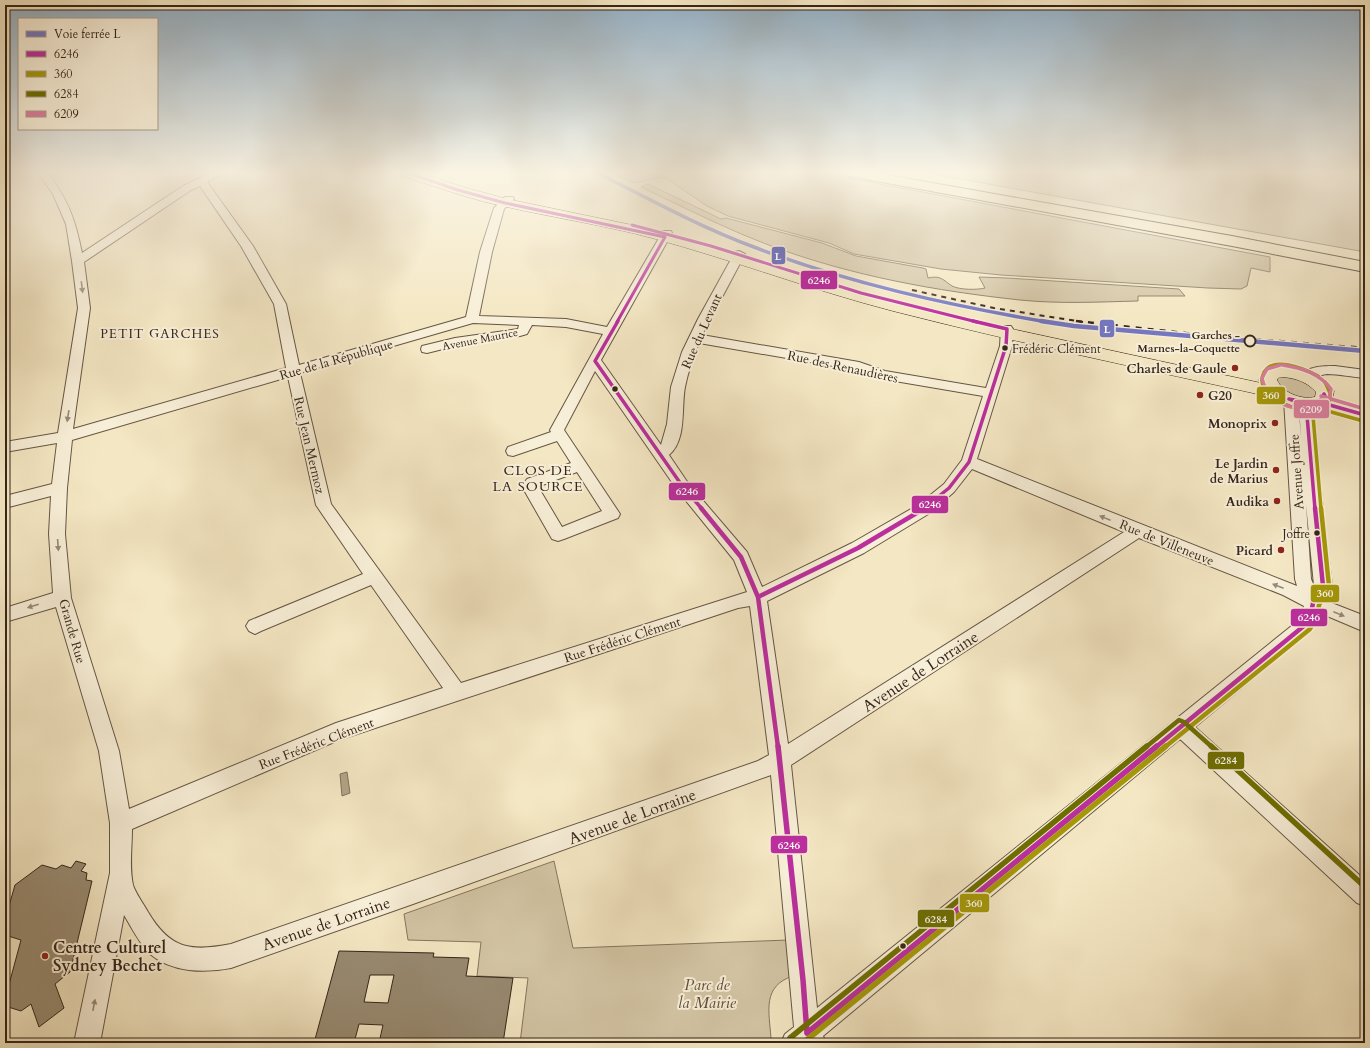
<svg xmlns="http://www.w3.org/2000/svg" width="1370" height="1048" font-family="Cardo,serif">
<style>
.green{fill:#d4c6a6;stroke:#847660}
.water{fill:#b3a589;stroke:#81725c}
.building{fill:#988a71;stroke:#352519;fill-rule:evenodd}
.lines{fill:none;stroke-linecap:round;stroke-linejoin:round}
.minor-casing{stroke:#655644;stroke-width:2}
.major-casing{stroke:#352519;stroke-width:1}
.highway-casing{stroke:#352519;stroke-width:2}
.minor{fill:#f8efd8;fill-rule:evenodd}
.major{fill:#f4e7c3;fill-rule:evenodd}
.highway{fill:#f4e7c3;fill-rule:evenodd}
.rail-far1{stroke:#352519;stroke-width:2;stroke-dasharray:5 5;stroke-linecap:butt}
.rail{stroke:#352519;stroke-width:2.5;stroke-dasharray:6 6;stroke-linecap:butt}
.bus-1-far3-casing{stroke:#f8efd8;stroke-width:5}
.bus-1-far2-casing{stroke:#f8efd8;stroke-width:6}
.bus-1-far1-casing{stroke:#f8efd8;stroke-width:8}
.bus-1-casing{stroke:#f8efd8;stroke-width:8}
.bus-2-far2-casing{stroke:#f8efd8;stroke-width:6}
.bus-2-far1-casing{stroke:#f8efd8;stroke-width:8}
.bus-2-casing{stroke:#f8efd8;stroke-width:8}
.bus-3-far1-casing{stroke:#f8efd8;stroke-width:8}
.bus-3-casing{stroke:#f8efd8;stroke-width:8}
.bus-4-casing{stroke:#f8efd8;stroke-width:6}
.bus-1-far3{stroke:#bb2e9e;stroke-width:3}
.bus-1-far2{stroke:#bb2e9e;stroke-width:3.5}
.bus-1-far1{stroke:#bb2e9e;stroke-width:4.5}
.bus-1{stroke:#bb2e9e;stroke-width:5.5}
.bus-2-far2{stroke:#a59808;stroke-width:3.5}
.bus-2-far1{stroke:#a59808;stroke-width:4.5}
.bus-2{stroke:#a59808;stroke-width:5.5}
.bus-3-far1{stroke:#6e6e00;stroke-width:4.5}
.bus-3{stroke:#6e6e00;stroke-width:5.5}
.bus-4{stroke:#dd7fa0;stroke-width:3.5}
.rail-1-far1-casing{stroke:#f8efd8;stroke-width:5.5}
.rail-1-casing{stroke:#f8efd8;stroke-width:7}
.rail-1-far1{stroke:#7577c0;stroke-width:3.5}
.rail-1{stroke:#7577c0;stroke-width:4.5}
.oneway{fill:#968a78}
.stop-dot{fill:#f8efd8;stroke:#352519;stroke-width:2}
.bus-dot{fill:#352519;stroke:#f8efd8;stroke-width:1.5}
.poi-dot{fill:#8f2418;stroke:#f8efd8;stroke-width:1.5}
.labels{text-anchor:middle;stroke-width:4;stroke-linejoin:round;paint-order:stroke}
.far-stop-label{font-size:11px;font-weight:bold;fill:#352519;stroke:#f8efd8;text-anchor:end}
.far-street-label{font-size:11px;fill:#352519;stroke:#f8efd8}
.bus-label{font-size:12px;fill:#352519;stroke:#f8efd8;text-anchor:start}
.street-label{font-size:13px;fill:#352519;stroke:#f8efd8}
.far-quarter-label{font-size:13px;letter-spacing:1px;fill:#352519;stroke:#f8efd8}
.poi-label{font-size:13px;font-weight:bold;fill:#352519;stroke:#f8efd8;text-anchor:end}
.neighbourhood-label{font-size:14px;letter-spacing:1px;fill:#352519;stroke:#f8efd8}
.near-street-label{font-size:16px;fill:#352519;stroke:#f8efd8}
.near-poi-label{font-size:16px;font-weight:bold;fill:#352519;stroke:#f8efd8;text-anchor:start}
.near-park-label{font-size:16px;font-style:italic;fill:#5d4d3c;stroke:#f8efd8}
.line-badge{stroke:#f8efd8;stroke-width:1.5}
.badge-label{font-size:11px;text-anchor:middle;font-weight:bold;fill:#fff}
</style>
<rect width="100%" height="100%" fill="#f4e7c3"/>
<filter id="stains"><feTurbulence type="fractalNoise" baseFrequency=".005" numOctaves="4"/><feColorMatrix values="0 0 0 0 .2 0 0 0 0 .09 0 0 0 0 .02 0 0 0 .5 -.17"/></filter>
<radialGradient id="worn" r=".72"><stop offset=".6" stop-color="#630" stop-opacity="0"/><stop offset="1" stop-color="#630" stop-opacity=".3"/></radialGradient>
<path class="green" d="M612,173H821L1270,257V272L1251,268L1247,286L1241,289L1208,288L1001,275L941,269L854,254L829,243L728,216L707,206L664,177L634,183Z
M927,173H1365V252Z
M648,184L721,219L726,218L822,243L856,256L923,268L926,269L928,278C941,275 943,280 952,286C960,290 977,290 985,288L979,277L1007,278L1179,289L1185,296H1138V301C1099,302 1059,304 1020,300C936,291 853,276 774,247C728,230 685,208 641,187Z
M1287,374L1317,387L1316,398L1304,400L1277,387V377Z
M554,861L573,948L789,940L793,976C762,986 769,1011 771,1038L764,1043H520L528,978L477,976L481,942L408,940L404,914Z"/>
<path class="water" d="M347,772L350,793L342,796L340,774Z"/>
<path class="building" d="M76,861L86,864L81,871L87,873L86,880L92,881L70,972L55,984L64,1008L39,1027L31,1004L21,1011L5,1006V993L7,992L21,940L5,935V920L15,885L42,865L56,869L62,865L71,868Z
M339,951L434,953L433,957L469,958L466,976L513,978L503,1043H379L383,1025L359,1024L354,1043H314ZM370,975H394L388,1003L364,1002Z"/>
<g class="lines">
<defs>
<path id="minor" d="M38,173H48C69,202 75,219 82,253L183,186L210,173H222L207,182L253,246L286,304L299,365L466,317L480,252L494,208L505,197H513L514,199L504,209L492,252L479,316L566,319L607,327L662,233L663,231H671L672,233L601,360L661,445L667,424L671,387L682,352L698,319L735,252L739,251L745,254L702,335L859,362L885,371L986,388L1000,346L1001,329L1003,326H1011L1013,329L1012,346L977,459L1297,586L1295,579L1284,400L1286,397L1291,395L1296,397L1298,400L1301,438L1299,404L1301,401L1306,399L1311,401L1313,404L1320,484L1332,586L1324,600L1365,616V632L1320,613L1311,630L1195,727L1365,880V906L1357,903L1180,739L823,1036L826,1043H781L785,1034L794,1027L771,775L413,904L231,968C205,973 172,973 150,954C139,943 132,928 124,915L100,1043H74L110,873V823L99,751L56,607L5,622V608L53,593L49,534L51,496L5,508V496L52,484L57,443L5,452V442L58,433L78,308L72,261L66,224L53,194ZM200,186L241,246L274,304L286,368L73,429L90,308L84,262L191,190ZM473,323L519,325L518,329L455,338L422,346L421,349L422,352L427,353L455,346L520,336L527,334L532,325L566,327L603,334L550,430L551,432L508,447L506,451L508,455L513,456L557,441L571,463L527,479L524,483V490L552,539L558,541L564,539L618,518L620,514L564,430L595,371L678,491L734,560L747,592L461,683L331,504L300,373ZM699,343L856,370L883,379L983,396L962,460L944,484L918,505L852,543L762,587L747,552L688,483L669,455C687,440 681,408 685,387C688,372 693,357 699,343ZM288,377L316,505L363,574L249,621L246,626L249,631L255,634L261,631L371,585L443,688L336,723L129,809L119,751L71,598L65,534L67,488L72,440ZM972,469L1124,532L788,744L767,601L864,553L930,513L954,492ZM577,472L602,511L562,527L540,490V486ZM1306,504L1314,585V586L1311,579ZM1139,538L1283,595L1304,606L1299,620L817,1008L791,765ZM750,606L769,755L758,761L231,944C190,952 170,949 148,912C143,903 136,894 133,885C129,867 132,847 132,829L339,740L738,608Z
M1335,366L1365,370V378C1352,377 1339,374 1327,374C1318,375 1311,381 1302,379L1300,376C1307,366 1325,366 1335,366Z"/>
<path id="major" d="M402,173H420L463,187L507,199L656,230L710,245L831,284L902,303L975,321L1261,383L1259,380L1265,370C1271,369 1277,366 1283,366C1302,365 1324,375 1334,391L1332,400L1365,409V421L1319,408L1300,409L1285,405L1271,397C1145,369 1018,343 893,311C812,290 733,260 652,238C604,225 555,218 507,207C472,200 437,187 403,176ZM1282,377C1296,378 1307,382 1316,392L1315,397C1301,400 1283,393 1277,380L1278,378Z"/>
<path id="highway" d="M847,173H876L1232,236L1365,262V272L1232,246L854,177L849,176Z"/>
</defs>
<use href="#minor" class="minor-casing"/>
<use href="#major" class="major-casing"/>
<use href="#highway" class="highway-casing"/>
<use href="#minor" class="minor"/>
<use href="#major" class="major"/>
<use href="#highway" class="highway"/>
<path class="rail-far1" d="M912,290L994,308L1083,322"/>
<path class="rail" d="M1076,321L1203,335L1365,348"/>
<defs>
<path id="bus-1-far3" d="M408,173L458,190L505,203L665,237L617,322
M632,225L711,246L861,293L977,322"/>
<path id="bus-1-far2" d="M618,321L595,361L683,487L702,509
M1289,399L1305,402L1321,400L1324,394
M1289,399C1302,405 1314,406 1325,396L1324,394
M1319,402L1365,415
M1306,404L1315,509
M923,509L949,488L969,462L1006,346L1007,329L973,321"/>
<path id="bus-1-far1" d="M701,508L741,557L758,597L778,747
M758,597L858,548L925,508
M1156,747L1305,625L1311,614L1313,603L1323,586L1315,508"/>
<path id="bus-1" d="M778,746L803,980L807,1033
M807,1033L1157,746"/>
<path id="bus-2-far2" d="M1318,376C1305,369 1270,354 1263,375C1261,380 1262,385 1265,389C1273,403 1306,415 1321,408C1324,406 1327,403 1330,400V393L1325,382
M1312,404L1321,509
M1317,408L1363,421"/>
<path id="bus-2-far1" d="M1165,747L1310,629L1317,616L1319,605L1329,586L1321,508"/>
<path id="bus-2" d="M803,1043L1166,746"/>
<path id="bus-3-far1" d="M1146,747L1179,720L1184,722L1212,747"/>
<path id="bus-3" d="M1211,746L1365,887
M790,1038L1147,746"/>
<path id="bus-4" d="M1280,365L1267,369L1262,378C1268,407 1303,415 1328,404L1331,389C1319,373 1302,368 1283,365
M1321,396L1365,409"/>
</defs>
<use href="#bus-1-far3" class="bus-1-far3-casing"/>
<use href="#bus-1-far2" class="bus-1-far2-casing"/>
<use href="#bus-1-far1" class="bus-1-far1-casing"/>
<use href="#bus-1" class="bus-1-casing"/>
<use href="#bus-2-far2" class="bus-2-far2-casing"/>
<use href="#bus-2-far1" class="bus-2-far1-casing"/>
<use href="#bus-2" class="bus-2-casing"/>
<use href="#bus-3-far1" class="bus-3-far1-casing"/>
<use href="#bus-3" class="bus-3-casing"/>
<use href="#bus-4" class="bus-4-casing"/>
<use href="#bus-1-far3" class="bus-1-far3"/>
<use href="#bus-1-far2" class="bus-1-far2"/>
<use href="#bus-1-far1" class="bus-1-far1"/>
<use href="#bus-1" class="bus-1"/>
<use href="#bus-2-far2" class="bus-2-far2"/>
<use href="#bus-2-far1" class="bus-2-far1"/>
<use href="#bus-2" class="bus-2"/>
<use href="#bus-3-far1" class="bus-3-far1"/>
<use href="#bus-3" class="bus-3"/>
<use href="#bus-4" class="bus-4"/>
<defs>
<path id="rail-1-far1" d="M598,173C649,199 700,227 754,247C848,283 948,305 1047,322"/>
<path id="rail-1" d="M1041,321L1074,326L1365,351"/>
</defs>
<use href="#rail-1-far1" class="rail-1-far1-casing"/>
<use href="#rail-1" class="rail-1-casing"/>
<use href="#rail-1-far1" class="rail-1-far1"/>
<use href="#rail-1" class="rail-1"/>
</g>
<defs><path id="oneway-solid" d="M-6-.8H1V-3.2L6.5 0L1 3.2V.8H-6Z"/></defs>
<g class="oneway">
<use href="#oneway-solid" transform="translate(82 287) rotate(83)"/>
<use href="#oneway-solid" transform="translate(68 416) rotate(99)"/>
<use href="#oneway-solid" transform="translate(1105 518) rotate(-158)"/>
<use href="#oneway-solid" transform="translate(58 545) rotate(86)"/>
<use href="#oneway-solid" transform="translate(1278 586) rotate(-159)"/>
<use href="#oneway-solid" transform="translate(33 606) rotate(163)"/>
<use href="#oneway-solid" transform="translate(1339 614) rotate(22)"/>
<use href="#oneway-solid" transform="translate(94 1005) rotate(-79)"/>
</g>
<linearGradient id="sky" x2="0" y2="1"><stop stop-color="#93aec2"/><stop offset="0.54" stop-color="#faf4e4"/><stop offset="1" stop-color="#faf4e4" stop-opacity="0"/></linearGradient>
<rect width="1370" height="320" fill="url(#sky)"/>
<circle class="stop-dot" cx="1250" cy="341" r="5.5"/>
<g class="bus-dot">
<circle cx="1005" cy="348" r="3.5"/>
<circle cx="615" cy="389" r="3.5"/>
<circle cx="1317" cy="533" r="3.5"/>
<circle cx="903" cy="946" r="3.5"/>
</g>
<g class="poi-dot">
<circle cx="1235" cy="368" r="4"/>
<circle cx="1200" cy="395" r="4"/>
<circle cx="1275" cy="423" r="4"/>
<circle cx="1276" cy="470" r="4"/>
<circle cx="1277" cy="501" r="4"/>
<circle cx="1281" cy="550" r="4"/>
<circle cx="45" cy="956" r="4"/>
</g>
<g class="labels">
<g class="far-stop-label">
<text x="1240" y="339">Garches -<tspan x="1240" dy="13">Marnes-la-Coquette</tspan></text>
</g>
<g class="far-street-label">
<text transform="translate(480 339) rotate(-11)" y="4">Avenue Maurice</text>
</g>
<g class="bus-label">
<text x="1012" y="353">Frédéric Clément</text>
<text x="1310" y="538" text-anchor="end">Joffre</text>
</g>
<g class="street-label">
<text transform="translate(701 331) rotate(-66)" y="5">Rue du Levant</text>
<text transform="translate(336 359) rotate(-16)" y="5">Rue de la République</text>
<text transform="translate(843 366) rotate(12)" y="5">Rue des Renaudières</text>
<text transform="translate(310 445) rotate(77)" y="5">Rue Jean Mermoz</text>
<text transform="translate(1296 472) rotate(-94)" y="5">Avenue Joffre</text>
<text transform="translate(1167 542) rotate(22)" y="5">Rue de Villeneuve</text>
<text transform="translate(73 631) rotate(74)" y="5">Grande Rue</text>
<text transform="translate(622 639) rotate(-18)" y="5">Rue Frédéric Clément</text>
<text transform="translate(316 743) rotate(-21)" y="5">Rue Frédéric Clément</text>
</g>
<g class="far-quarter-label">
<text x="160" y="338">PETIT GARCHES</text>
</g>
<g class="poi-label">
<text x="1227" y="373">Charles de Gaule</text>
<text x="1208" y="400" text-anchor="start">G20</text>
<text x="1267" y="428">Monoprix</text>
<text x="1268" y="468">Le Jardin<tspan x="1268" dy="15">de Marius</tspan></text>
<text x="1269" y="506">Audika</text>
<text x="1273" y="555">Picard</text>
</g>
<g class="neighbourhood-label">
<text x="538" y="475">CLOS DE<tspan x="538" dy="16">LA SOURCE</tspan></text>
</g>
<g class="near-street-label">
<text transform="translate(920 671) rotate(-33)" y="6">Avenue de Lorraine</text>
<text transform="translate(632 816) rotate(-20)" y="6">Avenue de Lorraine</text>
<text transform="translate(326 923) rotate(-19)" y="6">Avenue de Lorraine</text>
</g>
<g class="near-poi-label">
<text x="53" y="953">Centre Culturel<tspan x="53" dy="18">Sydney Bechet</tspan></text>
</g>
<g class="near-park-label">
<text x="707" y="990">Parc de<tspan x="707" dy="18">la Mairie</tspan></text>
</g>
</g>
<g class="line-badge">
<rect x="771" y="246" width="15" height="19" rx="4" fill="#7577c0"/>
<rect x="800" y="270" width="38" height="20" rx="4" fill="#bb2e9e"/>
<rect x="1099" y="319" width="16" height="19" rx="4" fill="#7577c0"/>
<rect x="1256" y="386" width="30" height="19" rx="4" fill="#a59808"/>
<rect x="1293" y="399" width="37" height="20" rx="4" fill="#dd7fa0"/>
<rect x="668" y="482" width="38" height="19" rx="4" fill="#bb2e9e"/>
<rect x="911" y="495" width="38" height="19" rx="4" fill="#bb2e9e"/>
<rect x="1310" y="584" width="30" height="19" rx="4" fill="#a59808"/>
<rect x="1290" y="608" width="38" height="19" rx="4" fill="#bb2e9e"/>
<rect x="1207" y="751" width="38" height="19" rx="4" fill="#6e6e00"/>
<rect x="770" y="835" width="38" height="19" rx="4" fill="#bb2e9e"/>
<rect x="959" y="893" width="31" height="20" rx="4" fill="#a59808"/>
<rect x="917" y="909" width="38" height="19" rx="4" fill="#6e6e00"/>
</g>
<g class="badge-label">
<text x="778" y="260">L</text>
<text x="819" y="284">6246</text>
<text x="1107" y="333">L</text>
<text x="1271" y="399">360</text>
<text x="1311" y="413">6209</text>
<text x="687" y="495">6246</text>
<text x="930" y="508">6246</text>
<text x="1325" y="597">360</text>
<text x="1309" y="621">6246</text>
<text x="1226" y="764">6284</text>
<text x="789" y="849">6246</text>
<text x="974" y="907">360</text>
<text x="936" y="923">6284</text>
</g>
<rect width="1370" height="1048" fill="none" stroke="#f4e7c3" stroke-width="20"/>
<rect x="6" y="6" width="1358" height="1036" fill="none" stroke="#352519" stroke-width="2"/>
<rect x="10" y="10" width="1350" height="1028" fill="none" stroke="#352519"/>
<rect x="18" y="18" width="140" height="112" fill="#f8efd8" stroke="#aa9e8c"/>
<rect x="26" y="31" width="20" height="6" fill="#7577c0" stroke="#aa9e8c"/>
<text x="54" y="38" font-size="12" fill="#352519">Voie ferrée L</text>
<rect x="26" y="51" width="20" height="6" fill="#bb2e9e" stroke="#aa9e8c"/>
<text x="54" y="58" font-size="12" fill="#352519">6246</text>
<rect x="26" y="71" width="20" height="6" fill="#a59808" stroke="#aa9e8c"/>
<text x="54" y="78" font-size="12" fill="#352519">360</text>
<rect x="26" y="91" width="20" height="6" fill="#6e6e00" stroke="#aa9e8c"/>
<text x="54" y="98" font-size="12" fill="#352519">6284</text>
<rect x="26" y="111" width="20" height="6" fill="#dd7fa0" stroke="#aa9e8c"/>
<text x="54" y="118" font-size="12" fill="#352519">6209</text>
<rect width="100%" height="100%" filter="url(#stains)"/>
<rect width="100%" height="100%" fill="url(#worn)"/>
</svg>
